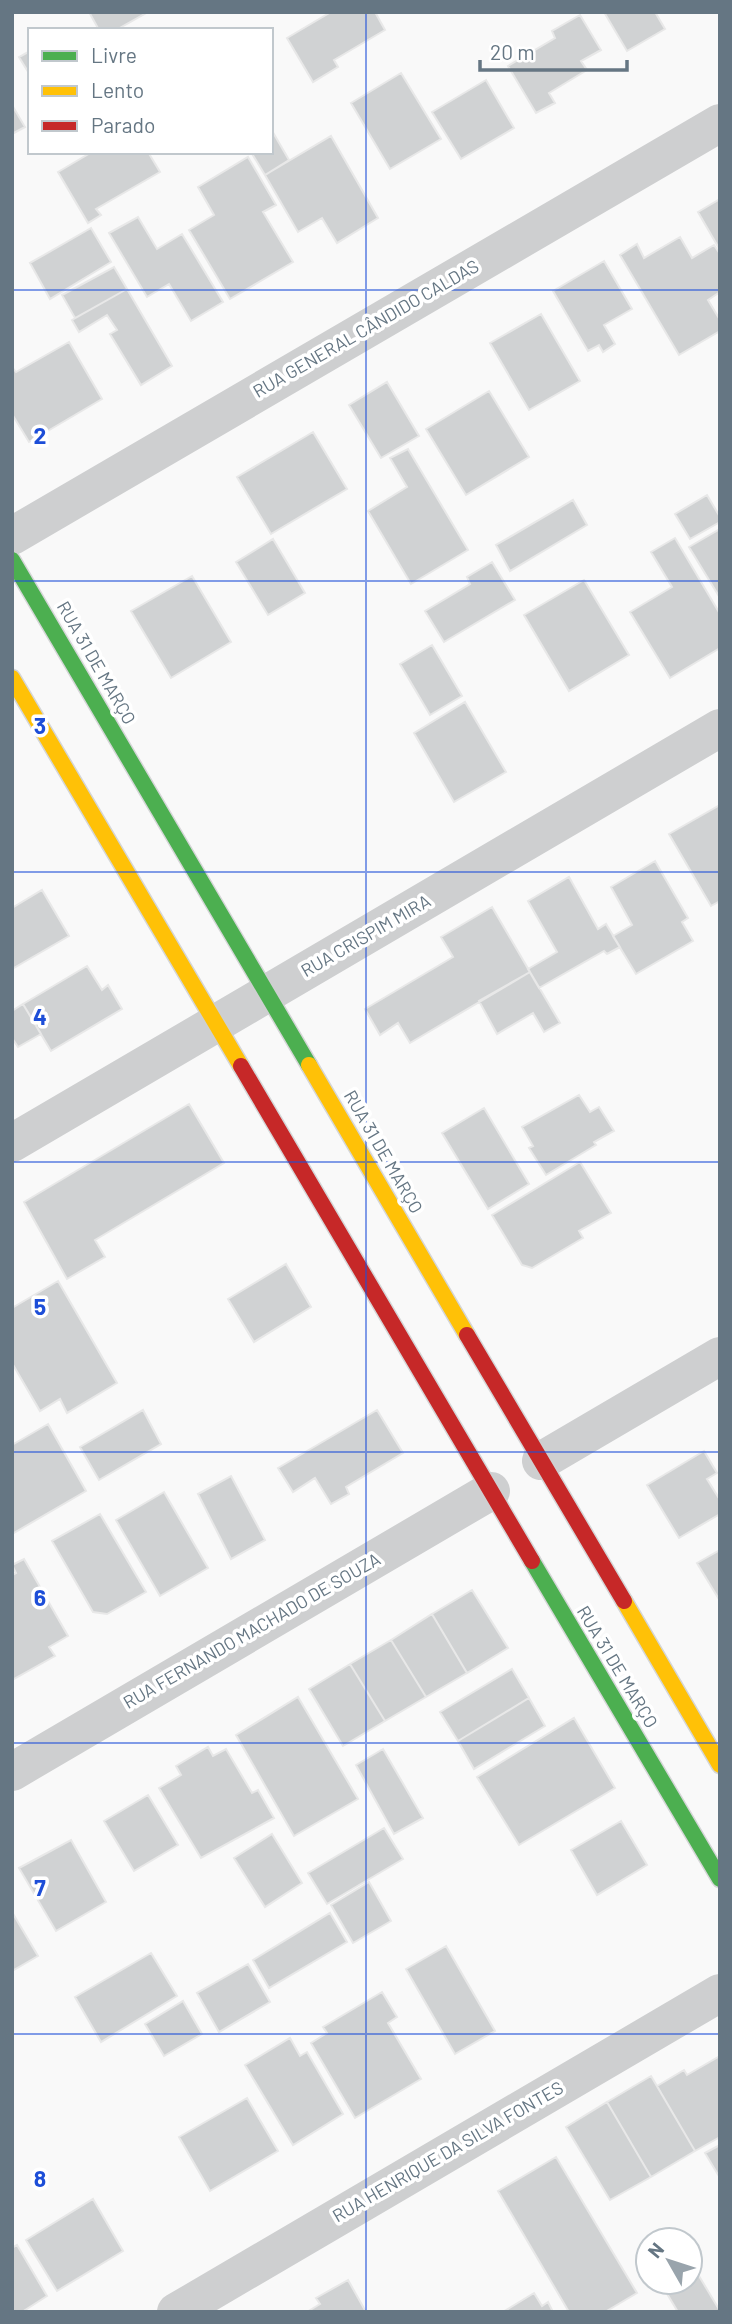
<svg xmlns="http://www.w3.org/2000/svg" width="732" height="2324" font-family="Barlow,sans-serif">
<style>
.building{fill:#d0d2d3;stroke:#e8e8e8;stroke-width:2}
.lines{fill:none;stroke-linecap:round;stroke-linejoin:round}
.fast-casing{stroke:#d5d6d7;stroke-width:19}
.slow-casing{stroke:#d5d6d7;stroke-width:19}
.jam-casing{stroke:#d5d6d7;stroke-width:19}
.street{stroke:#cecfd0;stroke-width:38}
.fast{stroke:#4caf50;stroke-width:16}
.slow{stroke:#ffc107;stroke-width:16}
.jam{stroke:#c62828;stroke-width:16}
.grid{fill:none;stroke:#1d4ed8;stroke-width:2;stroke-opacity:0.55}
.labels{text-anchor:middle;stroke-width:7;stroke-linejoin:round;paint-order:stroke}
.street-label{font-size:18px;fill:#657683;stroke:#fff}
.grid-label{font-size:23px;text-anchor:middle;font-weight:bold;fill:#1d4ed8;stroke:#fff;stroke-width:7;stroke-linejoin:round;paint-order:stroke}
</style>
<rect width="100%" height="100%" fill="#f9f9f9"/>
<path class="building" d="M89,12H148L116,30H99Z
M331,12H375L385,30L334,60L338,67L313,82L287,38Z
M604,12H655L665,29L627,51Z
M580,15L601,50L581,61L587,70L549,93L555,103L536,113L508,66L555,38L552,31Z
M30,51V75L19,57Z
M401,73L441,139L390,169L351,103Z
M486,80L514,128L461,159L432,112Z
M12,105L25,127L12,134Z
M271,129L289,160L265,175L251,152H271Z
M331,136L378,218L337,243L322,218L298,232L265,175Z
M92,152H148L160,172L96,209L101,215L88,223L58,172Z
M248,157L276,205L263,212L293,262L230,299L189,230L214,215L198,187Z
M720,199V250L698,212Z
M138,217L157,249L182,234L223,302L191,321L169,284L147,297L109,233Z
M91,228L111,262L50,299L30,263Z
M680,237L692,258L714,245L720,254V292L708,300L720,320V331L679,355L620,255L637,244L644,258Z
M604,261L632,309L604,325L615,344L603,352L599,345L588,351L553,291Z
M114,267L127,289L75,318L62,295Z
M127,289L172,366L141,385L110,334L117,330L107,315L79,332L72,320Z
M541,314L580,381L529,410L490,343Z
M69,342L102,399L29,442L12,414V367L16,372Z
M387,382L419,436L381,458L349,405Z
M489,391L529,457L466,495L426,429Z
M313,432L347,489L271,534L237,477Z
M408,449L468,550L411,584L368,511L407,487L390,458Z
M707,495L720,517V522L690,539L675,514Z
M573,500L587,525L510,571L496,545Z
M720,529V598L689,547Z
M675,538L720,614V648L670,678L630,612L672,587L651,552Z
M273,539L305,593L268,615L236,562Z
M492,562L515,600L444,642L425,611L470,584L467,577Z
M192,576L231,642L171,678L131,611Z
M584,580L629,655L569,691L524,615Z
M432,645L462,696L430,715L400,664Z
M465,702L506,772L454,802L414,733Z
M720,805V901L711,906L669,834Z
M655,861L688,918L682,922L693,941L636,974L613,936L632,925L611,887Z
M569,877L598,929L606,924L620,947L607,954L604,951L539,988L528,969L557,952L528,901Z
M42,890L69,936L12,969V908Z
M492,907L530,972L410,1043L398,1023L380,1035L365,1009L453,957L441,937Z
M87,966L102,990L108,985L122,1009L51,1051L23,1004Z
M530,972L560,1023L544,1032L533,1013L497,1034L479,1001Z
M23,1004L41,1034L18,1047L12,1038V1011Z
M579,1095L590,1112L599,1107L614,1131L594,1142L596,1145L546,1175L529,1148L533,1146L522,1127Z
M189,1104L224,1163L95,1240L105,1257L67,1279L24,1202Z
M484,1108L529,1184L488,1209L442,1133Z
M580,1162L611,1213L579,1231L583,1238L532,1268L522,1265L492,1215Z
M286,1264L311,1307L254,1342L228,1299Z
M58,1281L117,1383L67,1413L60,1399L40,1411L12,1363V1308Z
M143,1410L161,1444L99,1480L80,1447Z
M377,1410L403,1453L346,1487L349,1494L331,1504L315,1478L293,1492L278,1468Z
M48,1424L86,1491L12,1534V1445Z
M704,1451L717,1473L707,1479L720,1500V1514L679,1538L647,1485Z
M231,1476L265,1540L231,1559L198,1494Z
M164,1492L208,1568L160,1596L116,1520Z
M100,1514L146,1592L107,1614L93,1612L52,1541Z
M720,1550V1601L697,1563Z
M24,1559L68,1636L49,1647L55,1656L12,1680V1575L16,1573L12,1565Z
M472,1590L508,1648L467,1673L432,1614Z
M432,1614L467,1673L426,1697L391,1640Z
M391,1640L426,1697L385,1721L350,1664Z
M350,1664L385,1721L343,1746L309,1689Z
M512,1669L529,1698L458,1741L440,1712Z
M298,1697L358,1799L294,1836L236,1735Z
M529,1698L545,1726L474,1769L458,1741Z
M574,1718L615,1788L519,1845L477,1777Z
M208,1747L213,1756L226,1749L252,1793L258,1790L274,1818L201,1858L159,1788L181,1775L176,1766Z
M383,1749L423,1818L394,1834L356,1765Z
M148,1795L178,1845L134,1871L104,1821Z
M621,1821L647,1865L597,1895L571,1850Z
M384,1828L403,1859L327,1904L308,1873Z
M272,1834L302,1883L265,1907L234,1858Z
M71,1840L106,1902L56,1931L19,1868Z
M369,1882L391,1921L353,1943L331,1905Z
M12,1912L38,1956L12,1971Z
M330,1913L347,1942L269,1988L253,1960Z
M446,1946L495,2031L455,2054L406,1969Z
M151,1953L177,1996L101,2042L75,1997Z
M248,1964L270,2002L219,2032L197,1993Z
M382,1992L397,2017L388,2023L421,2079L355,2118L311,2043L327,2033L323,2027Z
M183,2001L202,2034L164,2056L145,2024Z
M290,2038L300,2056L307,2052L343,2114L293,2145L245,2065Z
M720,2056V2137L695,2151L657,2086L684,2070L687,2075Z
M651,2076L695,2151L651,2177L607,2102Z
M247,2098L278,2151L210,2191L179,2137Z
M607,2102L651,2177L610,2200L566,2127Z
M720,2145V2178L705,2153Z
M556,2157L637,2293L605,2312H569L498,2191Z
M93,2199L123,2251L57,2291L26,2240Z
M17,2245L47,2296L22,2312H12V2248Z
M690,2261L720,2311V2312H678L660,2282H690Z
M348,2280L366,2312H307L320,2304L316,2298Z
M534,2293L542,2306L548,2302L553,2312H503Z"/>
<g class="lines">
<defs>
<path id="fast" d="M12,560L309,1065
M532,1561L720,1879"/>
<path id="slow" d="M12,678L241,1066
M309,1065L467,1335
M624,1601L720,1765"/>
<path id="jam" d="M241,1066L532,1561
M467,1335L624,1601"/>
</defs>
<use href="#fast" class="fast-casing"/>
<use href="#slow" class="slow-casing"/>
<use href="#jam" class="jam-casing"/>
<path class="street" d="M12,536L720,123
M12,1143L720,728
M541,1461L720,1356
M12,1772L491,1491
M176,2312L720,1993"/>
<use href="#fast" class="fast"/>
<use href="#slow" class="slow"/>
<use href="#jam" class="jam"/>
</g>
<path class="grid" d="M366,12V2312M12,290H720M12,581H720M12,872H720M12,1162H720M12,1452H720M12,1743H720M12,2034H720"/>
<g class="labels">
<g class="street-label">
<text transform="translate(366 329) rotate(-30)" y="6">RUA GENERAL CÂNDIDO CALDAS</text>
<text transform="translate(96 663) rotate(60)" y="6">RUA 31 DE MARÇO</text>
<text transform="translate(366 936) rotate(-30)" y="6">RUA CRISPIM MIRA</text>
<text transform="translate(383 1152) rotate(60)" y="6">RUA 31 DE MARÇO</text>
<text transform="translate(252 1631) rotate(-30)" y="6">RUA FERNANDO MACHADO DE SOUZA</text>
<text transform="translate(617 1667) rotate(59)" y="6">RUA 31 DE MARÇO</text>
<text transform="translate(448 2152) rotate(-30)" y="6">RUA HENRIQUE DA SILVA FONTES</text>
</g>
</g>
<g class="grid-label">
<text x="40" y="444">2</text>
<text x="40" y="734">3</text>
<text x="40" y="1025">4</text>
<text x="40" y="1315">5</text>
<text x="40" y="1606">6</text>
<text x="40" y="1896">7</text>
<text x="40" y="2187">8</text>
</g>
<rect width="732" height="2324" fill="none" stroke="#657683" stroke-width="28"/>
<rect x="28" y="28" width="245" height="126" fill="#ffffff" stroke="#c1c8cd" stroke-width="2"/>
<rect x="42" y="51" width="35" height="10" fill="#4caf50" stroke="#c1c8cd" stroke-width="2"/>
<text x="91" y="63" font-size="21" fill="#657683">Livre</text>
<rect x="42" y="86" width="35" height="10" fill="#ffc107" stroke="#c1c8cd" stroke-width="2"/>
<text x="91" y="98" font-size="21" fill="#657683">Lento</text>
<rect x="42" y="121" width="35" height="10" fill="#c62828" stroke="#c1c8cd" stroke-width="2"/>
<text x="91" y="133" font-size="21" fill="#657683">Parado</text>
<g transform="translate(669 2261) rotate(309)"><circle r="33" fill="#ffffff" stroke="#c1c8cd" stroke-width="2"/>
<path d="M0-5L12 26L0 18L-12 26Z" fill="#99a4ac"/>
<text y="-10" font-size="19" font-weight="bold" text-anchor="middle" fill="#657683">N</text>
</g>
<path d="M480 60v10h147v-10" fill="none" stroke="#657683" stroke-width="3.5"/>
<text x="490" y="60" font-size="21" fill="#657683" stroke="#ffffff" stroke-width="5" paint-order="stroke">20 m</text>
</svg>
